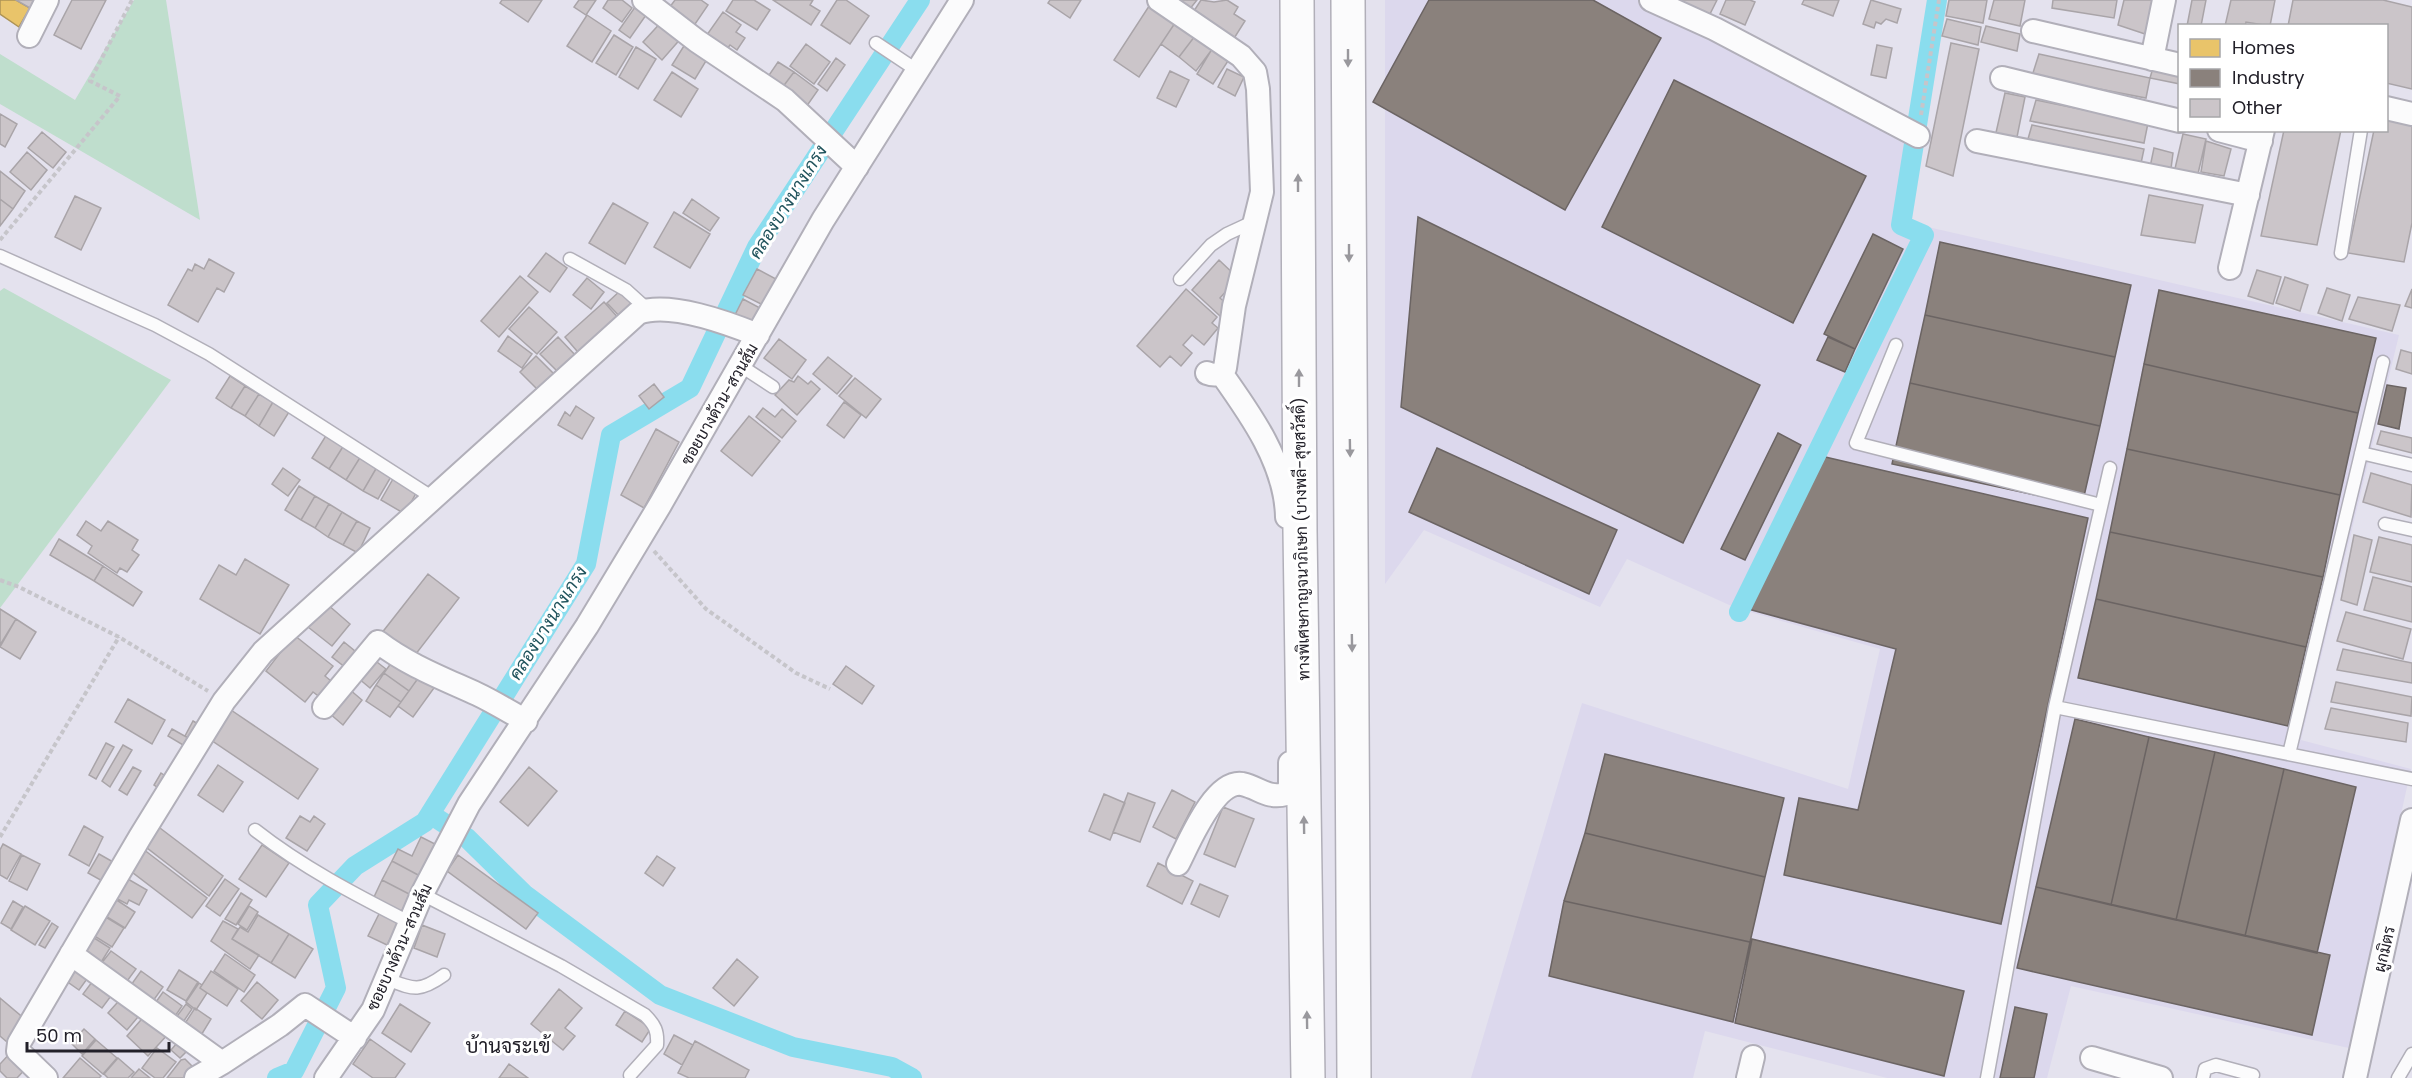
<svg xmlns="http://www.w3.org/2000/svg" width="2412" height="1078" font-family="Poppins,Sarabun,sans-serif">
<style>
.built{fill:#dcd8ed}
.green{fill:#bfdecd}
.homes{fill:#e9c46a;stroke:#ad9356;stroke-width:1.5}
.industry{fill:#8a817c;stroke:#6b6463;stroke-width:1.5}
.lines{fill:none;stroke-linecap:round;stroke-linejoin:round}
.canal{stroke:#8addee;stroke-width:20}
.building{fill:#cbc5c9;stroke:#a9a4a8;stroke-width:1.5}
.service-casing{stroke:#b1afb9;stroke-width:15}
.minor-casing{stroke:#b1afb9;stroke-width:26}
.motorway-casing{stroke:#b1afb9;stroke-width:36}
.path{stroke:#c6c5ca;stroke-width:4;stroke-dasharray:4.5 3;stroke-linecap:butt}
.service{stroke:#fbfbfc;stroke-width:12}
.minor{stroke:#fbfbfc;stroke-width:22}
.motorway{stroke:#fbfbfc;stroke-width:33}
.oneway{fill:#99989d}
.labels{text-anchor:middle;stroke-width:6;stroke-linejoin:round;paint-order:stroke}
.street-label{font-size:16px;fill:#222029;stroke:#fff}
.water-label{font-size:18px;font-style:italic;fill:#20535c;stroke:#fff}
.quarter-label{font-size:20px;fill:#222029;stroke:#fff}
</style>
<rect width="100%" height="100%" fill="#e4e2ee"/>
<path class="built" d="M1385,0H1658L1913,148L1906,222L2399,335L2301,740L2411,769L2349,1048L2071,986L2047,1078H1887L1705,1031L1693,1078H1471L1582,703L1848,789L1880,649L1736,608L1627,559L1600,607L1424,530L1385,584Z"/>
<path class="green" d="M134,0H166L200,220L0,104V54L75,100Z
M4,288L171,380L0,608V291Z"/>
<path class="homes" d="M0,0H16L30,8L19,27L0,14Z"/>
<path class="industry" d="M1429,0H1593L1661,38L1565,210L1373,102Z
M1674,80L1866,176L1793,323L1602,227Z
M1418,217L1760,385L1683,543L1401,407Z
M1873,234L1903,249L1855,349L1824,334Z
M1940,242L2131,285L2115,357L1925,315Z
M2159,290L2376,338L2358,413L2144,364Z
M1925,315L2115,357L2100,426L1910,383Z
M1828,337L1855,349L1845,372L1817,360Z
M2144,364L2358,413L2340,495L2127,449Z
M1910,383L2100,426L2082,505L1892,464Z
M2387,385L2406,388L2399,429L2378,424Z
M1778,433L1801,445L1745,560L1721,549Z
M1437,448L1617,530L1589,594L1409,512Z
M2127,449L2340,495L2323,577L2110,532Z
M1821,456L2088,518L2001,924L1784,875L1799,798L1858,810L1896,649L1748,609Z
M2110,532L2323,577L2306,647L2096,599Z
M2096,599L2306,647L2288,726L2078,678Z
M2075,719L2149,737L2111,905L2036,887Z
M2149,737L2215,752L2176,920L2111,905Z
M2215,752L2284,769L2245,936L2176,920Z
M1605,754L1784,798L1765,877L1585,833Z
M2284,769L2356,787L2317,953L2245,936Z
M1585,833L1765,877L1750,942L1564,901Z
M2036,887L2330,955L2312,1035L2017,968Z
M1564,901L1750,942L1733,1022L1549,976Z
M1752,939L1964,991L1944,1076L1735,1023Z
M2015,1007L2047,1014L2034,1078H2000Z"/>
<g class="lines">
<path class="canal" d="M1739,612L1924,235L1901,225L1937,0
M430,814L467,838L524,894L660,995L793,1047L892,1067L912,1078
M277,1078L294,1071L336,988L318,905L355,866L425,822L586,564L611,435L690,388L757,247L920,0"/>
</g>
<path class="building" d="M16,0H35L30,8Z
M72,0H106L81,49L54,35Z
M502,0H542L528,22L500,3Z
M579,0H596L586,15L574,7Z
M608,0H622L632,8L622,22L603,8Z
M640,0L651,8L630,38L619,30Z
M675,0H701L708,5L691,30L666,12Z
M733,0H754L770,10L757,30L726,11Z
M773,0H813L810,5L820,11L811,25Z
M837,0H846L869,16L850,44L821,25Z
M1050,0H1081L1070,18L1048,3Z
M1153,0L1179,17L1139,77L1114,60Z
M1175,0H1197L1189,10Z
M1201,0L1214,2L1227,0L1238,7L1234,14L1245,21L1233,40L1192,14Z
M1683,0H1717L1708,18L1680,5Z
M1726,0H1750L1755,2L1745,25L1720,14Z
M1804,0H1839L1833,16L1802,4Z
M1871,0L1901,9L1897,23L1886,19L1881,24L1876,22L1874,28L1863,24Z
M1949,0H1987L1983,23L1946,16Z
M1994,0H2025L2020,26L1989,19Z
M2053,0H2117L2114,18L2052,8Z
M2124,0H2153L2145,34L2118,25Z
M2192,0H2206L2201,26H2187Z
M2231,0H2275L2270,26L2246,22L2245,26H2225Z
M2293,0H2383L2412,7V89L2386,83V26H2288Z
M723,12L741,25L736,32L745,38L737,50L730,45L724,53L704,39Z
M587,15L611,31L592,62L567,46Z
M1179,17L1198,32L1179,57L1161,44Z
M664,19L683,36L662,60L643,42Z
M1947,19L1981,27L1978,45L1942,36Z
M1986,26L2020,34L2017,51L1981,42Z
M1198,32L1216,44L1196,71L1179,57Z
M614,35L633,47L616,75L596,63Z
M687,41L709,56L695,79L672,65Z
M1951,43L1979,49L1953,176L1926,166Z
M806,44L830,62L814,84L790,66Z
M1877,45L1892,48L1886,78L1871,75Z
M636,47L656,59L638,89L619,77Z
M1212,49L1228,61L1213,84L1197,74Z
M2039,54L2150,78L2146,98L2032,76Z
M836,58L845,65L827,91L818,84Z
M2155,61L2180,66V84L2150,78Z
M778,62L794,72L779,92L765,81Z
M1227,69L1244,77L1235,96L1218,87Z
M1170,71L1189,80L1176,107L1157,98Z
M672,72L698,89L681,117L654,100Z
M794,72L818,90L804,110L779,92Z
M2005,93L2025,97L2016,142L1995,137Z
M2036,100L2148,123L2144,143L2030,121Z
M0,114L17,124L5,147L0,144Z
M2386,118L2412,125V223L2404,262L2348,253L2374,130H2386Z
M2032,125L2144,149L2140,168L2026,146Z
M2284,130H2341L2317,245L2261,236Z
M42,132L66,152L53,168L28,148Z
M2183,134L2206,139L2197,178L2174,173Z
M2206,141L2231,149L2224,176L2201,172Z
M2154,148L2173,153L2170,176L2149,172Z
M27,152L47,170L31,190L10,172Z
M0,171L25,191L13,209L0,199Z
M2149,195L2203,205L2195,243L2141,235Z
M75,196L101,208L81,250L55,237Z
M0,199L13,209L0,226Z
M692,199L719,218L710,231L683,213Z
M613,203L648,223L625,264L589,243Z
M674,212L710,234L690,268L654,247Z
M546,253L567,268L550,292L528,276Z
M209,259L234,273L224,292L217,288L198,322L168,305L188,269L192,271L195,264L204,269Z
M1219,260L1238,278L1220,298L1229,306L1220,316L1192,290Z
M757,269L776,279L763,305L743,295Z
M2257,270L2281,277L2273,304L2248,296Z
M520,276L538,292L499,337L481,321Z
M2285,277L2308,285L2300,311L2276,303Z
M587,278L604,292L591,309L573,295Z
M2327,288L2350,295L2342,321L2318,313Z
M622,289L639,307L624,321L607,303Z
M1186,289L1217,317L1212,323L1218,328L1204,345L1192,335L1183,345L1192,353L1181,366L1170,356L1160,367L1137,346Z
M2412,289V308L2405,306Z
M2358,297L2400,305L2392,331L2349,319Z
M743,299L760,308L752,323L735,315Z
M604,302L621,321L582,357L565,337Z
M529,307L557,332L537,354L509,329Z
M508,336L532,354L522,368L498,351Z
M558,337L578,358L561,375L540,354Z
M779,339L806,360L792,379L764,358Z
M2401,350L2412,353V374L2396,369Z
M536,356L559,379L543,395L520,372Z
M828,357L852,376L837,394L813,374Z
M230,376L245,386L231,408L216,398Z
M798,376L808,384L811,381L820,389L797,415L775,395L789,380L794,382Z
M855,378L881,399L866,418L839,396Z
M654,384L664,397L649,409L639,396Z
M245,386L259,394L245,416L231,408Z
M259,394L273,402L259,426L245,416Z
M273,402L289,412L274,436L259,426Z
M844,402L861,415L844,438L827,425Z
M576,406L594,418L582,439L558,425L565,412L570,416Z
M763,408L775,417L782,409L796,421L782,438L756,417Z
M749,416L780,441L752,476L721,451Z
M656,429L679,442L644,508L621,495Z
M2381,431L2412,438V453L2377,444Z
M327,434L344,445L329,469L312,458Z
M344,445L361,456L346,480L329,469Z
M361,456L377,467L363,491L346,480Z
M377,467L392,475L378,499L363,491Z
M283,468L300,480L288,496L272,484Z
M2371,473L2412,485L2411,517L2363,502Z
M393,479L416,493L405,514L381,500Z
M299,486L315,496L301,520L285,510Z
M315,496L329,504L315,528L301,520Z
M329,504L342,512L328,537L315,528Z
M342,512L357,521L343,545L328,537Z
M86,521L101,531L108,521L138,540L132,550L139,555L127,572L120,568L117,573L88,553L92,546L77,535Z
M357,521L370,528L358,553L343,545Z
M2354,535L2372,540L2357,605L2341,600Z
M2379,537L2412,545V582L2370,572Z
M59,539L103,566L94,581L50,555Z
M245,559L289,585L260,634L200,599L219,565L236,575Z
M103,566L142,592L133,606L94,581Z
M428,574L459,598L412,659L381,634Z
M2373,577L2412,587V622L2364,610Z
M327,604L350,624L332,646L308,627Z
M0,609L16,619L0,645Z
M2346,612L2411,629L2403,659L2337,641Z
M16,619L36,632L20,659L0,647Z
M294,635L333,666L325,676L337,686L325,701L313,692L305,702L266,671Z
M344,642L361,656L350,671L332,657Z
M2343,649L2412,663V683L2337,670Z
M373,659L386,669L370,688L358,678Z
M394,659L419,677L409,691L384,673Z
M846,666L874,686L862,704L833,684Z
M384,673L409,691L401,702L376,685Z
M419,677L434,688L413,717L398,706Z
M2336,682L2412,697L2411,716L2331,702Z
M376,685L401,702L390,717L366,701Z
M349,689L362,700L343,725L329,713Z
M128,699L165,720L152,744L115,722Z
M228,708L318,769L298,799L208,738Z
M2331,708L2408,723L2406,742L2325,729Z
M193,721L200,725L192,740L185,736Z
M172,729L192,740L188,748L168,736Z
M106,743L114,747L96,779L89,775Z
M123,745L132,750L110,787L102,781Z
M218,765L243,782L223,812L198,795Z
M133,767L141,771L127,795L119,790Z
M529,767L557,791L528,826L500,802Z
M161,773L167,777L160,789L154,785Z
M1172,790L1195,802L1176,839L1153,827Z
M1128,793L1155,803L1140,842L1113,832Z
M1104,794L1125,803L1110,840L1089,831Z
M1223,807L1254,819L1235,867L1204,854Z
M300,816L310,822L314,816L325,824L307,851L286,838Z
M156,825L223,876L209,896L142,844Z
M84,826L103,837L89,866L69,855Z
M421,837L437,845L420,876L392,861L398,849L412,856Z
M3,844L21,854L7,879L0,875V850Z
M262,845L289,863L266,897L239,879Z
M143,849L207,898L192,918L128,869Z
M99,854L115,863L104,882L88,873Z
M22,855L40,864L27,890L9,881Z
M458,855L538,913L526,929L447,871Z
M657,856L675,868L663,886L645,873Z
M392,861L420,876L411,895L382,880Z
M1158,863L1193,881L1182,904L1147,886Z
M121,875L147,890L139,905L129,900L127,904L110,895Z
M225,879L239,889L220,916L206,906Z
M382,880L411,895L401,912L374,897Z
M1200,884L1228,896L1219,917L1191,904Z
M241,893L252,900L236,925L225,919Z
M109,895L135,912L125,928L99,912Z
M13,901L23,907L11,929L1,923Z
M25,906L50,921L35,945L11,930Z
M249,906L258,912L247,930L238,924Z
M380,912L399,921L387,945L368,936Z
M99,913L124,928L112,947L88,932Z
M258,915L289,934L271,963L232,939L240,927L248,932Z
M223,921L238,929L232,939L259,955L250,969L211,941Z
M52,923L58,927L45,948L39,945Z
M422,925L445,934L437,957L414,948Z
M88,934L110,948L98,967L76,953Z
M289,934L313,949L295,978L271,963Z
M111,951L136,969L122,988L97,969Z
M225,954L255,975L244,992L214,971Z
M737,959L758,977L734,1006L713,988Z
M75,960L92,972L79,990L62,978Z
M179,970L198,982L186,1001L167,990Z
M141,971L163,987L148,1008L126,992Z
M211,971L238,989L227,1006L200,988Z
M98,974L117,988L102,1008L83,994Z
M257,982L278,1000L262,1019L241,1001Z
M199,983L202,985L200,988L207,993L196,1010L186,1002Z
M559,989L582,1008L565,1028L575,1036L563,1050L531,1024Z
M163,992L182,1006L171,1022L151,1009Z
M125,994L143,1011L127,1030L108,1013Z
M0,998L26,1020L7,1042L0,1036Z
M186,1004L192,1009L179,1028L172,1023Z
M400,1004L430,1023L411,1052L382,1033Z
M195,1008L211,1019L197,1042L180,1031Z
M625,1011L651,1028L642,1042L616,1025Z
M147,1013L169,1033L148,1056L127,1036Z
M84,1029L95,1039L82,1054L71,1043Z
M674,1035L693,1045L682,1065L664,1054Z
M370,1039L405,1064L395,1078H373L353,1064Z
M96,1040L117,1058L103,1074L82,1056Z
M695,1041L749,1070L745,1078H689L678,1073Z
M177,1043L187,1051L180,1058L171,1050Z
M157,1048L176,1062L163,1078H155L142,1068Z
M12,1051L28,1066L17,1078H7L0,1071V1064Z
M80,1058L101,1076L99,1078H63Z
M118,1058L134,1072L128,1078H108L104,1074Z
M185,1059L198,1072L187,1078H167L181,1060Z
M509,1064L528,1078H499Z
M139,1069L150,1078H131Z"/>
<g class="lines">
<defs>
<path id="service" d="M876,43L918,71
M2341,253L2361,130
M0,256L155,325L209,354L435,499
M570,259L626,290L647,309
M1180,279L1211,245L1227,234L1255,221
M1896,345L1856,443L2101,505
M741,366L773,387
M2361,453L2412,465
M2385,524L2412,530
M2055,707L2412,779
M2289,754L2383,362
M255,830C302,867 356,895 409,922
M422,894L561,966L645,1015C655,1025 658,1031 657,1045L630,1075
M386,979C413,989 419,993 444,975
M1987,1078L2055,707L2110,468
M2203,1078L2205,1069L2216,1065L2253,1075
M2398,1078L2412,1054"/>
<path id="minor" d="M644,0L697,41L785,100L857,167
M1159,0L1241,56L1255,72L1258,89L1262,192L1234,306L1225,368C1220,375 1215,376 1207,373
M1651,0L1715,29L1918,136
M2033,31L2180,65
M29,36L47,0
M2152,59L2164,0
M2002,78L2180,121
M2386,108L2412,114
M2219,130L2261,141
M1977,141L2248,195
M2230,268L2263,130
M1221,373C1251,415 1286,464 1287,517
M324,707L378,642C408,665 442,678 477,694C494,702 510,712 526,721
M1178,864C1189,843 1214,780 1242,784C1260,788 1267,799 1286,794L1290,786V763
M71,954L222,1063L196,1078
M2092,1058L2161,1078
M222,1063L280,1025L305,1005L355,1038
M46,1078L18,1051L19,1043L140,837L224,701L263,652L638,313C669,301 728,323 758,335
M326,1078L373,1010L422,894L469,804L587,626L660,505L823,220L962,0
M1748,1078L1753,1057
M2355,1078L2412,820"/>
<path id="motorway" d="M1297,0L1300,531L1308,1078
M1348,0L1354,1078"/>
</defs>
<use href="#service" class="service-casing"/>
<use href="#minor" class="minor-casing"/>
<use href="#motorway" class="motorway-casing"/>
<path class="path" d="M1921,115L1939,0
M0,240L120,96L90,81L132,0
M654,551L706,609L796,673L830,689
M0,580L19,587L119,637L208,691
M0,837L119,637"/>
<use href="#service" class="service"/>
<use href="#minor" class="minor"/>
<use href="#motorway" class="motorway"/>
</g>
<defs><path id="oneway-solid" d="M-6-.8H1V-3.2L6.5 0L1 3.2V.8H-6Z" transform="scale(1.5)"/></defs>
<g class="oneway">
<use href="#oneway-solid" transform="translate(1348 58) rotate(90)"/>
<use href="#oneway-solid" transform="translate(1298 183) rotate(-90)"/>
<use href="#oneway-solid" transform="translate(1349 253) rotate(90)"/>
<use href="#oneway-solid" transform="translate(1299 378) rotate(-90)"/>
<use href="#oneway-solid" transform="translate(1350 448) rotate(89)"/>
<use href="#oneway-solid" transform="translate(1352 643) rotate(89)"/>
<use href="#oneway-solid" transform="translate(1304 825) rotate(-91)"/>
<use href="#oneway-solid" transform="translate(1307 1020) rotate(-91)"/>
</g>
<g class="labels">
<g class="street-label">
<text transform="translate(719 404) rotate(-60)" y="6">ซอยบางด้วน-สวนส้ม</text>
<text transform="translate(1301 539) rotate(-91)" y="6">ทางพิเศษกาญจนาภิเษก (บางพลี-สุขสวัสดิ์)</text>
<text transform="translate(399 947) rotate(-66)" y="6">ซอยบางด้วน-สวนส้ม</text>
<text transform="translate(2384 949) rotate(-77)" y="6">ผูกมิตร</text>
</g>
<g class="water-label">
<text transform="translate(788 202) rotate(-58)" y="6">คลองบางนางเกรง</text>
<text transform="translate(548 623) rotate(-58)" y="6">คลองบางนางเกรง</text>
</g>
<g class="quarter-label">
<text x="508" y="1053">บ้านจระเข้</text>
</g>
</g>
<rect x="2178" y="24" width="210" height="108" fill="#ffffff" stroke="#a7a6a9" stroke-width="1.5"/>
<rect x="2190" y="39" width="30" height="18" fill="#e9c46a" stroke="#a7a6a9" stroke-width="1.5"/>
<text x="2232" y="54" font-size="18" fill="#222029">Homes</text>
<rect x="2190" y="69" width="30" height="18" fill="#8a817c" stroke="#a7a6a9" stroke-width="1.5"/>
<text x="2232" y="84" font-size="18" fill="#222029">Industry</text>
<rect x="2190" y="99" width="30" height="18" fill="#cbc5c9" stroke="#a7a6a9" stroke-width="1.5"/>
<text x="2232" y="114" font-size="18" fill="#222029">Other</text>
<path d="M27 1042v9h142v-9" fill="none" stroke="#222029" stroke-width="3"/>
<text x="36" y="1042" font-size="18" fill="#222029" stroke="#ffffff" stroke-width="4.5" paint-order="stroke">50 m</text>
</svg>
